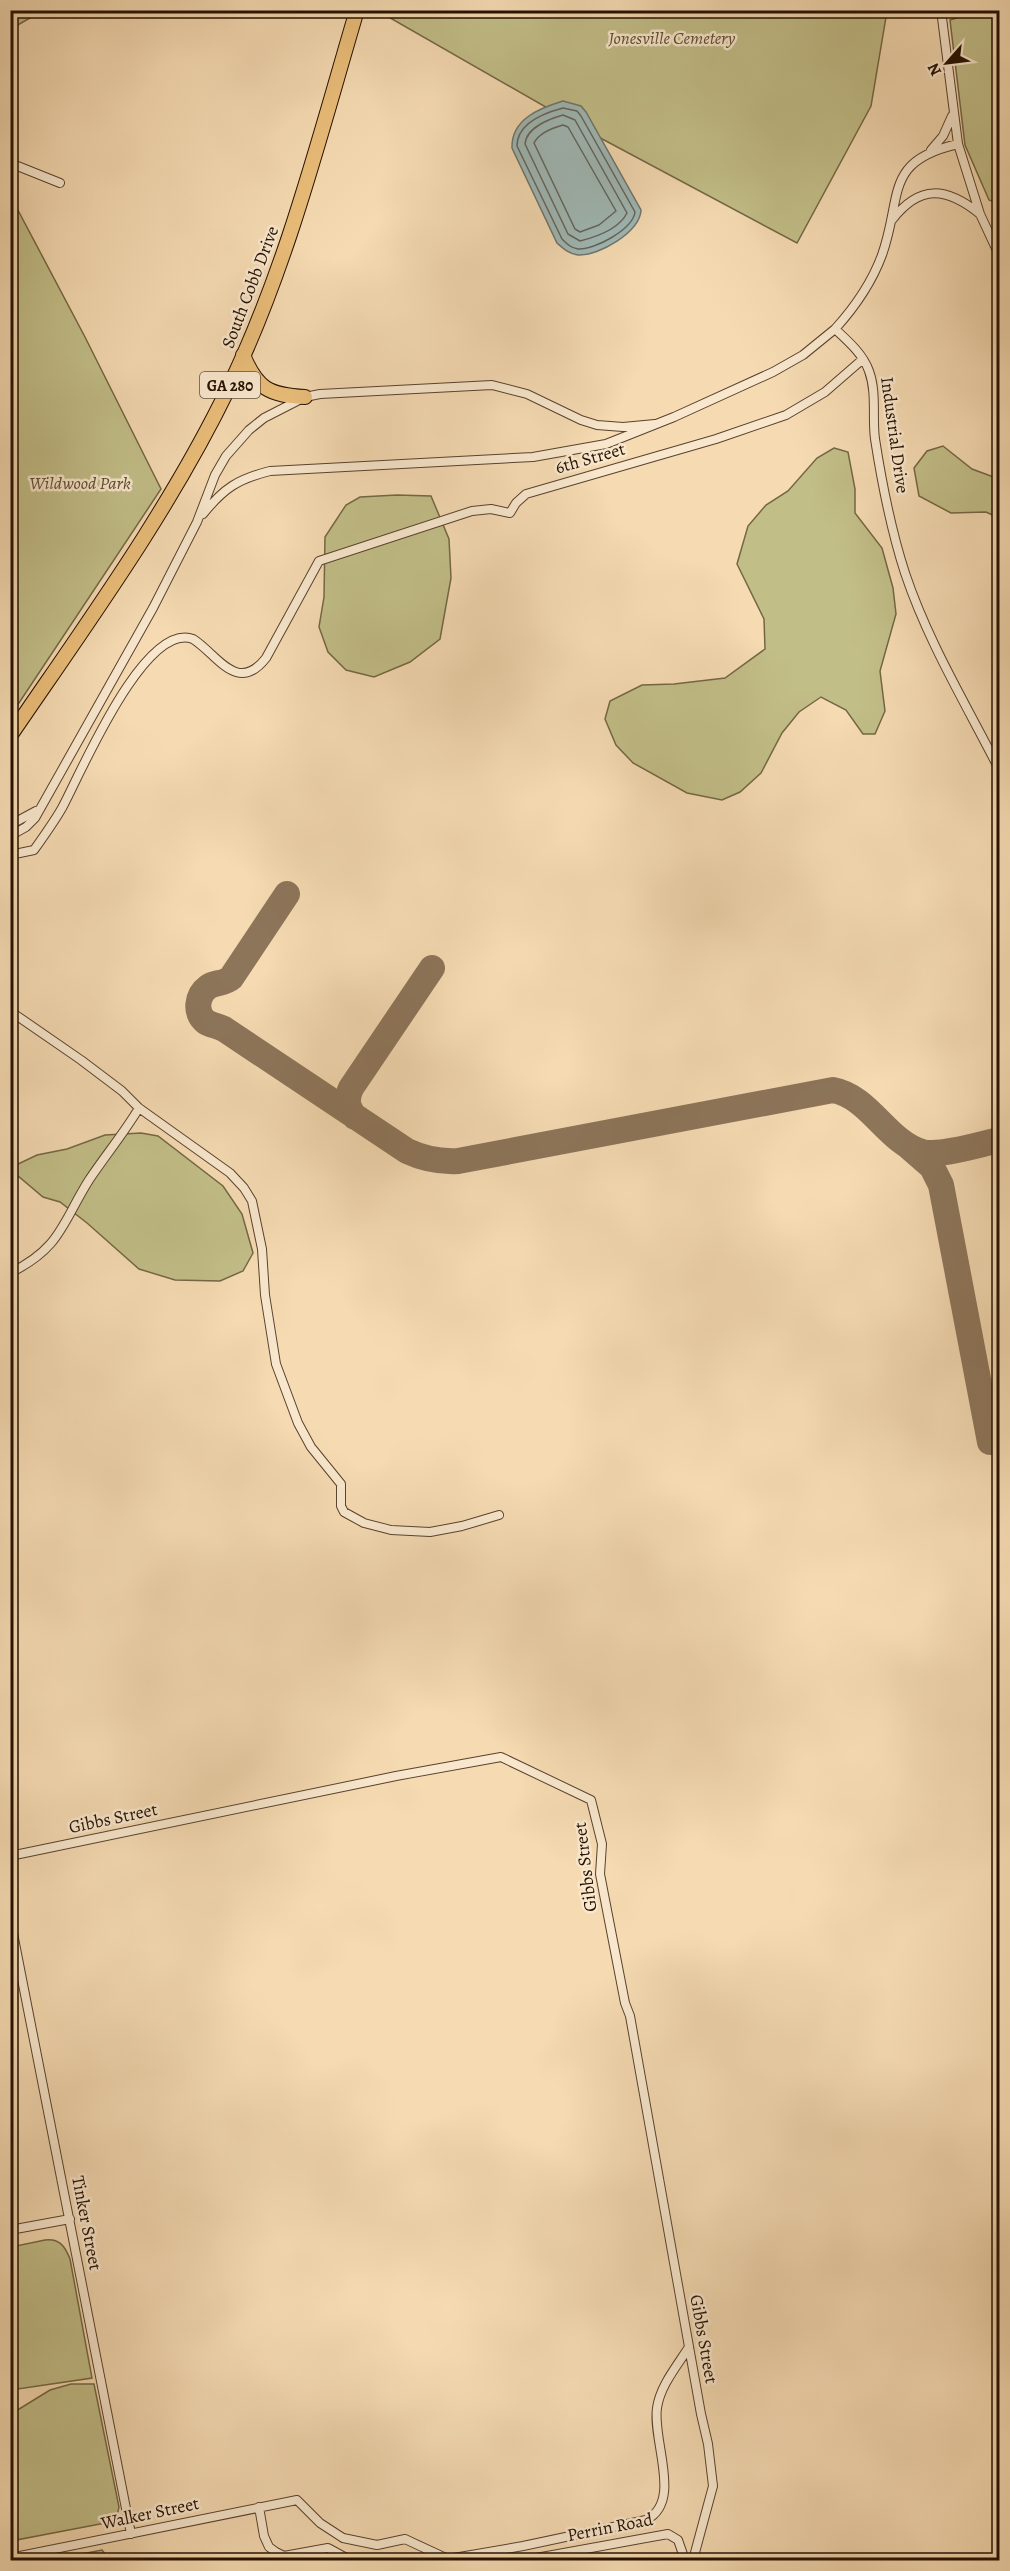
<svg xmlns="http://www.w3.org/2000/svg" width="1010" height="2571" font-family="Alegreya,serif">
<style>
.green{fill:#c2be88;stroke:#746744;stroke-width:1.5}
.water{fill:#9fb8b6;stroke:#6e756e;stroke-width:1.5}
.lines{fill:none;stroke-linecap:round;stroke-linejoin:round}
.shore{stroke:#62645c;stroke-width:1.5}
.taxiway{stroke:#8d755a;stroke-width:26}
.minor-casing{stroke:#59422d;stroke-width:10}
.primary-casing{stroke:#251001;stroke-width:16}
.minor{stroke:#f8e7cd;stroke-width:8}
.primary{stroke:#eabd79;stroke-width:14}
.labels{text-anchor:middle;stroke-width:5;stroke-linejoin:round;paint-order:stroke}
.shield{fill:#f8e7cd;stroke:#64503e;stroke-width:1.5}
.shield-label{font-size:16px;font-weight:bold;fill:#251001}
.park-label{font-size:18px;font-style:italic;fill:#5c4d30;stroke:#f8e7cd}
.street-label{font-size:18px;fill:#251001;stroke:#f8e7cd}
</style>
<rect width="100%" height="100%" fill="#f5dab2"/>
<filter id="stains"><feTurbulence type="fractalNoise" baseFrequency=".00333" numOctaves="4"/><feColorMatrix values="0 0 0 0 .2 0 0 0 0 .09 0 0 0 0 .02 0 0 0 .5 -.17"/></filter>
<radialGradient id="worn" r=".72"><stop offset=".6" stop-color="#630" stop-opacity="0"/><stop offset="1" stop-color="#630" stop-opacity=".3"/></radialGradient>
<path class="green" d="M11,10H41L42,11L11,29Z
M981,10L999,11V204L989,200L965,145L950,20Z
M378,11H887L871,106L797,243L591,133Z
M11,197L85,337L161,489L11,715Z
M943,446L972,469L999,479V518L986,512L951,513L919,496L914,468L927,451Z
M834,448L848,452L855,489V513L882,548L893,588L896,614L880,671L885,711L875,734H863L846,710L821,697L799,712L782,733L761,773L740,792L722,800L687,793L633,763L616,745L605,719L610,701L642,685L674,684L725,678L765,649L764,619L737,564L748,526L766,505L788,491L817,458Z
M397,495L431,496L449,539L451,578L440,639L410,662L374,677L346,670L328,652L319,627L324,597L325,537L346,505L360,497Z
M141,1133L158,1136L223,1186L242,1214L253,1253L243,1271L220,1281L175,1280L139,1269L87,1223L60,1202L43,1197L17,1175L16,1165L37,1155L67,1149L105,1135Z
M45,2240C59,2238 65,2246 70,2259L92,2378L11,2390V2247Z
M71,2384H94L119,2507C117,2519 112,2525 100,2524L11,2541V2414L50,2390Z
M102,2550L106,2555L107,2560H50Z"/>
<path class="water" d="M563,101L581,106L586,112L641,210C640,232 599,256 578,255C569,254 564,249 557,243L512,148C511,119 540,108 563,101Z"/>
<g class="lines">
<path class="shore" d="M563,108L577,111L581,116L635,212C633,229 595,250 578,249C571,248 567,244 562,239L517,146C517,123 544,113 563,108Z
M563,115L575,120L627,213C619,229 596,237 580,241L568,234L525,144C526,128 549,119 563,115Z
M563,125L568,127L616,211L599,225L580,232L575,229L534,143C539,133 552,128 563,125Z"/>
<path class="taxiway" d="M287,894L231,978C224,984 215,982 208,987C197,995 194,1013 206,1022C211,1025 218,1026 224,1029L407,1151C424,1159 439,1162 458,1161L833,1090C870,1097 886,1141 922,1152C941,1157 980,1144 1000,1140
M355,1117C347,1107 346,1099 351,1088L432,968
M909,1147L932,1167L941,1185L990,1442"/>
<defs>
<path id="minor" d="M941,10L958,144L980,214L1000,257
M958,144C883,161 903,196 882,255C872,282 855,307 835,329C848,341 863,354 869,371C877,393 872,417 875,439C882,484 891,530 905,573C928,642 967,706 1000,771
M931,150L943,136L952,116
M10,156L15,165L60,183
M892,220C920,184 946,187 980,214
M203,514C224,488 238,479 270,471L533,457L606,444L674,417L773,372L803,355L835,329
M10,825L36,811
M10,836L26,827L35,818L153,608L197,522L215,475L226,456L249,430L264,418L305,397L320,394L492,385L527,394L581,420L597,425L623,427L655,424
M10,855L34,850C44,836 54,822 62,808C80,775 144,621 193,639C217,654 237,695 266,658L319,561L472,511L491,509L510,513L516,503L526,494L716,439L786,415L825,392L863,359
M10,1011L81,1060L122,1091L139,1108L230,1173L244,1188L252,1201L262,1249L265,1295L276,1364L298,1423L311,1447L341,1484V1506L344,1512L364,1523L391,1530L430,1532L462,1526L499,1515
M10,1273C61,1248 62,1223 89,1180C105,1156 124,1133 139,1108
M10,1856L396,1776L501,1757L591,1800L602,1844L600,1874L625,2003L630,2016L701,2414L708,2444L713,2486L693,2560
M10,1918L131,2534
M10,2230L70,2219
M259,2507L264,2536L269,2547L276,2552L284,2556L328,2548L350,2560
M10,2558L297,2500L320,2523L343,2538L377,2545L405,2539L448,2559L523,2546L646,2520C683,2502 652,2441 657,2408C660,2386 677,2366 689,2347
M525,2560L668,2534L678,2540L685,2560"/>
<path id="primary" d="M243,355C257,389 269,395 305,397
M10,736C87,623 169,511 229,387C287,267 319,138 357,10"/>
</defs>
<use href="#minor" class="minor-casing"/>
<use href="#primary" class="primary-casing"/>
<use href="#minor" class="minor"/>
<use href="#primary" class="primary"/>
</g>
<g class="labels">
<rect class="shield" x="200" y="372" width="60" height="26" rx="4.5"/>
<g class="shield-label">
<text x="230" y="391">GA 280</text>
</g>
<g class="park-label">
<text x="672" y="44">Jonesville Cemetery</text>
<text x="80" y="489">Wildwood Park</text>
</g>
<g class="street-label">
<text transform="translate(250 287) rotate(-69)" y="6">South Cobb Drive</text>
<text transform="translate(895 435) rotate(82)" y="6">Industrial Drive</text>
<text transform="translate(590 458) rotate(-16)" y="6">6th Street</text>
<text transform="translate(113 1818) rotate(-12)" y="6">Gibbs Street</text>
<text transform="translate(585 1867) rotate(-97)" y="6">Gibbs Street</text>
<text transform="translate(87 2223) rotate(79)" y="6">Tinker Street</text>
<text transform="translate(704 2339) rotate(80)" y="6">Gibbs Street</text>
<text transform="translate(150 2513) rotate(-12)" y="6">Walker Street</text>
<text transform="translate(610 2527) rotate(-11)" y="6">Perrin Road</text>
</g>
</g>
<rect width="1010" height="2571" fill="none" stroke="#f5dab2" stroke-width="36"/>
<rect x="12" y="12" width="986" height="2547" fill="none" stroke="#251001" stroke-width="3"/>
<rect x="18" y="18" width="974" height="2535" fill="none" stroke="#251001" stroke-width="1.5"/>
<g transform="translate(947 63) rotate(242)" stroke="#f8e7cd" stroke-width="4.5" paint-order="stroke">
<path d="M0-4.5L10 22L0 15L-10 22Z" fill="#251001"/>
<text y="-9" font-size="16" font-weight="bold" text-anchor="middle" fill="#251001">N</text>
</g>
<rect width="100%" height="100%" filter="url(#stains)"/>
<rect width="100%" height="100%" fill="url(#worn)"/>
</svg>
